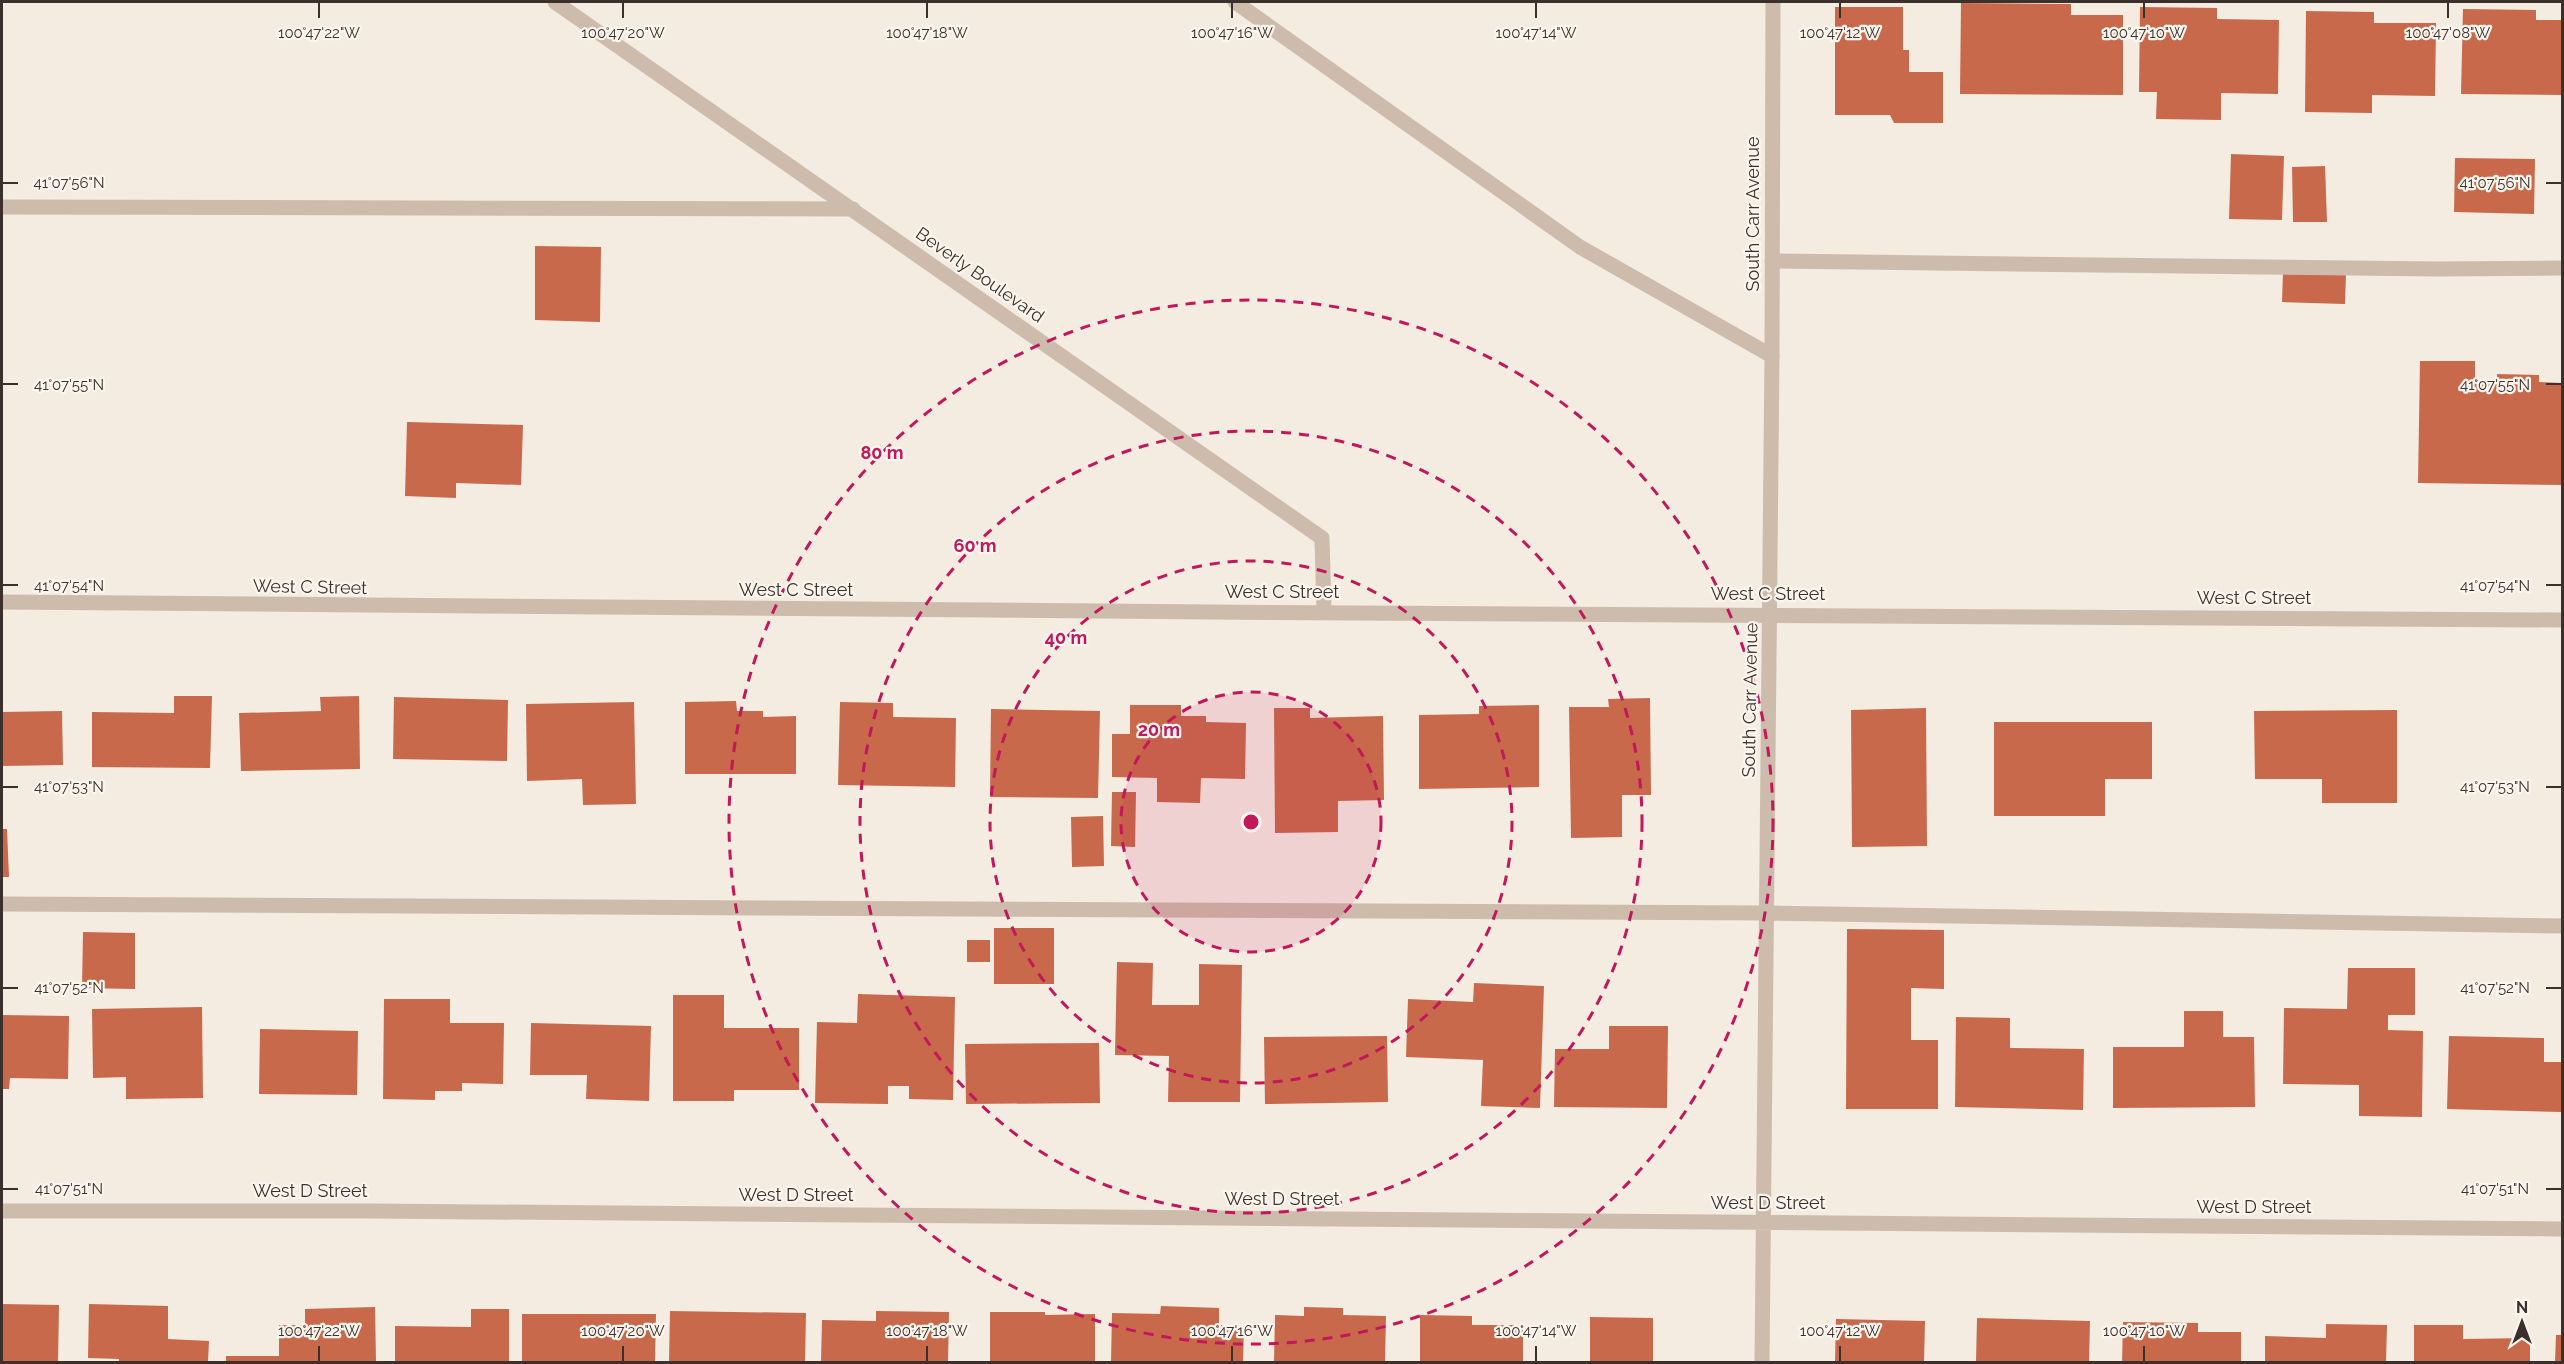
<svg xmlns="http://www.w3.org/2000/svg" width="2564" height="1364" font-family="Raleway,sans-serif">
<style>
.building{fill:#c8694b}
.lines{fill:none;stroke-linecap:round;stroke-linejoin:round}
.lane{stroke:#cdbbac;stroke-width:15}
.street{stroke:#cdbbac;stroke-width:15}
.ticks{fill:none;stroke:#3b302b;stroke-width:2}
.ring{fill:none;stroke:#c2185b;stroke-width:3;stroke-dasharray:10 8}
.labels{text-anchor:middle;stroke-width:4.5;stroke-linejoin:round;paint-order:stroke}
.street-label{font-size:18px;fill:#3b302b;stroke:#fbf5ee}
.ticks-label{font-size:15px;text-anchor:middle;fill:#3b302b;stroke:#fbf5ee;stroke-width:4.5;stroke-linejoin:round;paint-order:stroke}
.centre{fill:#c2185b;stroke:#fbf5ee;stroke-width:3}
.ring-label{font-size:18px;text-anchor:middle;font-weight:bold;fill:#c2185b;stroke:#fbf5ee;stroke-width:4.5;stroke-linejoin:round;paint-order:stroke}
</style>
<rect width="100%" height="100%" fill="#f4ebe1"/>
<path class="building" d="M1961,3L2071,4V15H2123V95L1960,94Z
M1835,7H1903V50H1909V72H1943V123H1894L1890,115H1835Z
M2140,7L2217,8V19L2279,20L2278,94L2221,93V120L2156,119L2157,92H2139Z
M2463,9L2536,10V20H2562V95L2461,94Z
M2306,11L2374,12V23H2436L2435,96L2372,95V113L2305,112Z
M2231,154L2284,156L2282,220L2229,219Z
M2455,158L2535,159L2534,214L2454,212Z
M2325,166L2327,222H2293L2292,167Z
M535,246L601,247L600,322L535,320Z
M2283,272L2346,273L2345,304L2282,302Z
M2420,361H2475V380H2497V374L2539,375V382L2562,383V485L2418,483Z
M407,422L523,425L521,485L456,483V498L405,496Z
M174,696H212L210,768L92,767V712L174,713Z
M359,696L360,769L241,771L239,713L321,711L320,697Z
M394,697L508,700L507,761L393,759Z
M1650,698L1651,795H1622V837L1571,838L1569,707H1609L1608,699Z
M736,701L737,711H763V717L796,716V774H685V702Z
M634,702L636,804L583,805L582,779L527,781L526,704Z
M840,702L893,703V717L956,718L955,787L838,785Z
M1130,705H1181V716H1206V722L1246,723L1245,779L1201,778L1200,803L1157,802V778L1112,777V734H1130Z
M1539,705V787L1419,789V715L1479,714V706Z
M1274,708H1310V718L1383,716L1384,800L1338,801V832L1275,833Z
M1926,708L1927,846L1852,847L1851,710Z
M991,709L1100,711L1098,798L990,797Z
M2397,710V803H2322V779H2255L2254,711Z
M62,711L63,765L2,766V712Z
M1994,722H2152V779H2105V816H1994Z
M1112,792H1136L1135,847L1111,846Z
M1103,816L1104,866L1072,867L1071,817Z
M2,829H7L9,877H2Z
M994,928H1054V984H994Z
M1847,929L1944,930V989L1911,988V1040H1938V1109H1846Z
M83,932L135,933V989L82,988Z
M967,940H990V962H967Z
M1117,962L1153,963L1152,1005H1199V964L1242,965L1240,1102H1168L1169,1056L1115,1055Z
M2348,968H2415V1015H2388V1030L2423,1031L2422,1117L2359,1116V1085L2283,1084L2284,1008L2347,1009Z
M1474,983L1544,986L1540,1108L1481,1106L1483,1060L1406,1057L1408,999L1473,1002Z
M858,994L955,997L953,1100L909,1099V1086H888V1104L815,1103L817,1022L857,1023Z
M673,995H724V1028H799V1090H734V1101H673Z
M384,999H450V1023H504L503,1084L462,1083V1091H435V1100L383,1099Z
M202,1007L203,1098L126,1099V1077L93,1078L92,1009Z
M2184,1011H2223V1037H2254L2255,1107L2113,1108V1047H2184Z
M2,1015L69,1016L68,1079L10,1078L9,1089H2Z
M1956,1017L2010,1018V1048L2084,1049L2083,1110L1955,1107Z
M531,1023L651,1026L649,1101L586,1099L587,1075H530Z
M1609,1026H1668L1667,1108L1554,1107L1555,1049H1609Z
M260,1029L358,1031L357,1095L259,1094Z
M1387,1036L1388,1102L1265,1104L1264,1037Z
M2449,1036L2544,1038V1062H2562V1112L2447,1109Z
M1099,1043L1100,1103L966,1104L965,1044Z
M2,1304L59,1305L58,1362H2Z
M89,1304L168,1306V1339L209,1341L208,1362H119V1359L88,1358Z
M1161,1306L1219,1308V1325L1244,1326L1243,1362H1111L1112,1313L1160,1314Z
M375,1307L376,1362H226V1356H279V1325H305V1309Z
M1304,1307L1343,1308V1315L1386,1316L1385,1362H1274L1275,1315L1304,1316Z
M471,1309H509V1362H395V1326L471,1327Z
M670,1311L806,1313L805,1362H669Z
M876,1311L949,1312L948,1362H821L822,1320L876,1321Z
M990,1312H1045V1315L1095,1314V1362H990Z
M522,1314H656L655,1362H522Z
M1420,1315L1472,1316V1325H1523V1362H1420Z
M1590,1317L1653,1318V1362H1590Z
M1977,1318L2090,1321L2089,1362H1976Z
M1836,1319L1925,1321L1924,1362H1835Z
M2123,1322L2198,1323V1332H2241V1362H2122Z
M2326,1324L2387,1325L2386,1362H2265V1336L2326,1338Z
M2414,1325H2463V1339L2530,1338V1362H2414Z
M2556,1335H2562V1362H2555Z"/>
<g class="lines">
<path class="lane" d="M1235,2L1580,247L1772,356
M2,207L853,209
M1772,261L2436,269L2562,268
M2,904L1767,913L2562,926"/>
<path class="street" d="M555,2L1322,538L1324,611
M2,602C855,613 1709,613 2562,620
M2,1211H372L2562,1229
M1762,1362L1772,356L1773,2"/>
</g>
<path class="ticks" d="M319,3V18M623,3V18M927,3V18M1232,3V18M1536,3V18M1840,3V18M2144,3V18M2448,3V18M3,183H18M2546,183H2561M3,384H18M2546,384H2561M3,585H18M2546,585H2561M3,787H18M2546,787H2561M3,988H18M2546,988H2561M3,1189H18M2546,1189H2561M319,1346V1361M623,1346V1361M927,1346V1361M1232,1346V1361M1536,1346V1361M1840,1346V1361M2144,1346V1361"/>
<circle cx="1251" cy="822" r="130" fill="#c2185b" fill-opacity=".12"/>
<g class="ring">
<circle cx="1251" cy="822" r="130"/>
<circle cx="1251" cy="822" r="261"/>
<circle cx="1251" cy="822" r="391"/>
<circle cx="1251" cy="822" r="522"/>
</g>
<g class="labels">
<g class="street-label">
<text transform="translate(1753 214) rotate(-90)" y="6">South Carr Avenue</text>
<text transform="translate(980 275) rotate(35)" y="6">Beverly Boulevard</text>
<text transform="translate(310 587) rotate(1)" y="6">West C Street</text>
<text x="796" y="596">West C Street</text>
<text x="1282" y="598">West C Street</text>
<text x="1768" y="600">West C Street</text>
<text x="2254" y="604">West C Street</text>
<text transform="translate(1750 700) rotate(-89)" y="6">South Carr Avenue</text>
<text x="310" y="1197">West D Street</text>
<text x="796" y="1201">West D Street</text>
<text x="1282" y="1205">West D Street</text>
<text x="1768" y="1209">West D Street</text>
<text x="2254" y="1213">West D Street</text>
</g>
</g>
<g class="ticks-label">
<text x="319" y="38">100°47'22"W</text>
<text x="623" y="38">100°47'20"W</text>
<text x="927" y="38">100°47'18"W</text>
<text x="1232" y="38">100°47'16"W</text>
<text x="1536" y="38">100°47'14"W</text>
<text x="1840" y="38">100°47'12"W</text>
<text x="2144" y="38">100°47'10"W</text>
<text x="2448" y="38">100°47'08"W</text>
<text x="69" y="188">41°07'56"N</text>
<text x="2495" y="188">41°07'56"N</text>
<text x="69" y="390">41°07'55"N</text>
<text x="2495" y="390">41°07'55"N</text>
<text x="69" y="591">41°07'54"N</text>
<text x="2495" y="591">41°07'54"N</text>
<text x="69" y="792">41°07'53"N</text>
<text x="2495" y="792">41°07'53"N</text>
<text x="69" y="993">41°07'52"N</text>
<text x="2495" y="993">41°07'52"N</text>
<text x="69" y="1194">41°07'51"N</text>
<text x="2495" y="1194">41°07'51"N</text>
<text x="319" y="1336">100°47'22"W</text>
<text x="623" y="1336">100°47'20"W</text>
<text x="927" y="1336">100°47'18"W</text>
<text x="1232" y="1336">100°47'16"W</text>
<text x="1536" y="1336">100°47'14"W</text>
<text x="1840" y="1336">100°47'12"W</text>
<text x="2144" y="1336">100°47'10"W</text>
</g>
<circle cx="1251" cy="822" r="9" class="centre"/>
<g class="ring-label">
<text x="882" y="459">80 m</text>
<text x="975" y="552">60 m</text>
<text x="1066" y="644">40 m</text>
<text x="1159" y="736">20 m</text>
</g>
<rect width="2564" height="1364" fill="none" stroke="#3b302b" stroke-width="6"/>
<g transform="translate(2522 1322)" stroke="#fbf5ee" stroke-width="4.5" paint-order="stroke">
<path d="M0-4.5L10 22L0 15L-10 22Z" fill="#3b302b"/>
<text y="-9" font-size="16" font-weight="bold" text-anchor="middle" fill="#3b302b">N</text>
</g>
</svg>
